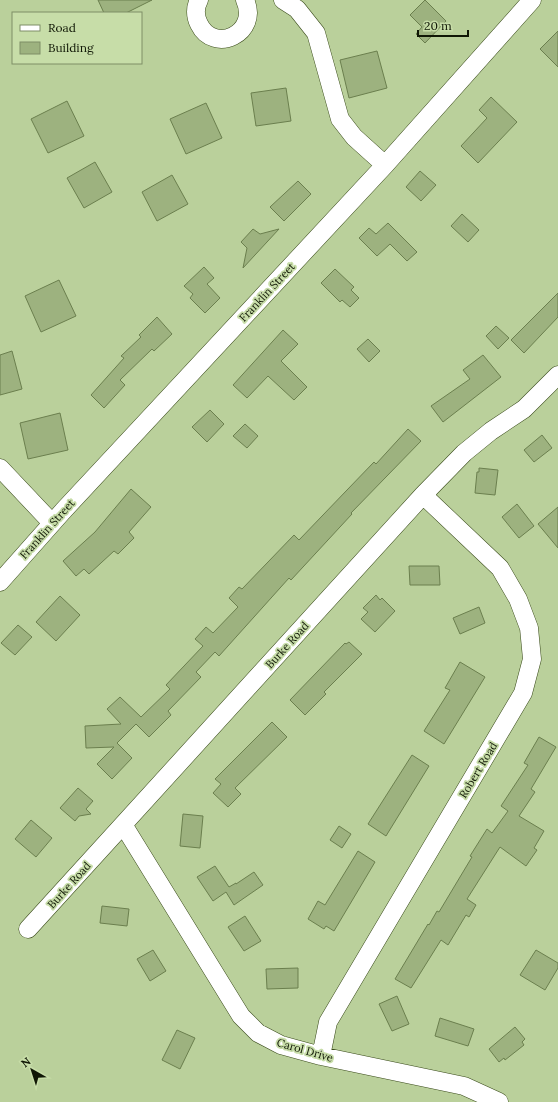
<svg xmlns="http://www.w3.org/2000/svg" width="558" height="1102" font-family="Lora,serif">
<style>
.building{fill:#9db27f;stroke:#6b7f4e}
.lines{fill:none;stroke-linecap:round;stroke-linejoin:round}
.minor-casing{stroke:#3a4b1b;stroke-width:19}
.minor{stroke:#fff;stroke-width:18}
.labels{text-anchor:middle;stroke-width:3.5;stroke-linejoin:round;paint-order:stroke}
.street-label{font-size:11px;fill:#101705;stroke:#c7dda8}
</style>
<rect width="100%" height="100%" fill="#bad09b"/>
<path class="building" d="M98,0H152L126,13H104Z
M425,0L446,21L425,43L416,34L422,27L410,15Z
M558,31V67L540,49Z
M377,51L387,88L349,98L340,60Z
M286,88L291,121L256,126L251,93Z
M491,97L517,122L478,163L461,146L487,118L479,110Z
M67,101L84,136L48,153L31,119Z
M206,103L222,138L186,154L170,119Z
M95,162L112,192L84,208L67,178Z
M420,171L436,185L421,201L406,187Z
M172,175L188,204L157,221L142,192Z
M298,181L311,194L284,221L270,207Z
M462,214L479,230L468,242L451,226Z
M388,223L417,252L407,261L390,244L377,256L359,238L369,228L376,234Z
M253,229L260,234L279,229L243,268L247,248L241,242Z
M204,267L214,278L207,284L220,298L205,313L190,298L193,294L184,286Z
M335,269L354,287L351,290L359,298L350,307L342,300L340,302L321,283Z
M59,280L76,316L41,332L25,296Z
M558,293V317L524,353L511,340Z
M157,317L172,334L154,351L152,349L120,380L125,385L104,408L91,395L124,358L121,356L141,337L139,335Z
M496,326L509,338L498,349L486,336Z
M283,330L298,344L281,361L307,387L294,400L268,376L247,398L233,385Z
M368,339L380,351L369,362L357,349Z
M12,351L22,389L0,395V355Z
M483,355L501,377L443,422L431,406L470,379L463,370Z
M210,410L224,424L207,442L192,427Z
M60,413L68,450L28,459L20,423Z
M245,424L258,436L247,448L233,436Z
M408,429L421,441L351,513L352,514L291,580L289,578L219,656L215,652L196,672L201,677L168,711L171,715L149,737L136,724L117,743L132,758L112,779L97,764L114,747L86,748L85,726L121,724L107,709L120,697L141,717L170,689L166,685L203,646L195,639L206,627L213,633L238,607L229,598L239,587L242,589L294,535L299,540L347,490L374,462L376,464Z
M542,435L552,448L534,462L524,450Z
M479,468L498,470L495,495L475,493L477,472H479Z
M131,489L151,507L129,532L134,538L118,554L114,551L89,574L84,569L76,576L63,561L95,532Z
M517,504L534,526L519,538L502,517Z
M558,507V548L538,524Z
M409,566H439L440,585H410Z
M376,595L380,600L382,598L395,611L375,632L361,619L368,612L363,608Z
M60,596L80,615L56,641L36,622Z
M479,607L485,623L460,634L453,618Z
M18,625L32,637L15,655L1,643Z
M349,642L362,654L324,692L326,694L305,715L290,700L345,643L346,644Z
M460,662L485,677L444,744L424,731L450,690L445,688Z
M272,722L287,737L235,788L241,794L228,807L213,793L221,784L215,779Z
M539,737L556,747L531,789L535,792L519,816L544,831L534,848L537,850L526,866L500,847L467,899L476,905L469,917L466,915L448,945L441,940L411,988L395,979L428,924L429,925L437,911L439,912L472,857L470,856L487,829L492,833L508,811L501,806L528,765L524,763Z
M412,755L429,766L386,836L368,824Z
M78,788L93,801L86,809L91,814L79,816L75,821L60,808Z
M183,814L203,816L200,848L180,846Z
M31,820L52,838L36,857L15,839Z
M339,826L351,834L342,848L330,840Z
M358,851L375,862L334,931L326,926L324,929L308,919L318,901L325,905Z
M215,866L229,887L236,883V884L254,872L263,885L234,905L226,892L213,901L197,877Z
M102,906L129,909L127,926L100,923Z
M245,916L261,941L244,951L228,927Z
M153,950L166,971L150,981L137,959Z
M536,950L558,963V968L545,990L520,975Z
M298,968V988L267,989L266,969Z
M397,996L409,1024L392,1031L379,1004Z
M440,1018L474,1029L468,1046L435,1036Z
M515,1027L525,1039L522,1042L524,1045L505,1060L504,1058L499,1062L489,1049Z
M177,1030L195,1038L180,1069L162,1060Z"/>
<g class="lines">
<defs>
<path id="minor" d="M199,0C195,7 195,16 199,24C214,55 260,33 245,0
M283,0L297,9L316,33L340,119L354,137L385,165
M0,468L52,523
M0,582L63,511L385,165L532,0
M124,826L241,1016L258,1033L281,1045L321,1056L464,1086L499,1102
M28,929L423,495L464,453L491,431L524,409L558,375
M321,1056L328,1022L523,693L532,659L529,628L518,599L500,568L423,495"/>
</defs>
<use href="#minor" class="minor-casing"/>
<use href="#minor" class="minor"/>
</g>
<g class="labels">
<g class="street-label">
<text transform="translate(267 292) rotate(-47)" y="4">Franklin Street</text>
<text transform="translate(47 529) rotate(-48)" y="4">Franklin Street</text>
<text transform="translate(287 645) rotate(-48)" y="4">Burke Road</text>
<text transform="translate(478 770) rotate(-59)" y="4">Robert Road</text>
<text transform="translate(69 885) rotate(-48)" y="4">Burke Road</text>
<text transform="translate(305 1050) rotate(16)" y="4">Carol Drive</text>
</g>
</g>
<rect x="12" y="12" width="130" height="52" fill="#c7dda8" stroke="#7e8e67"/>
<rect x="20" y="25" width="20" height="6" fill="#ffffff" stroke="#7e8e67"/>
<text x="48" y="32" font-size="12" fill="#101705">Road</text>
<rect x="20" y="42" width="20" height="12" fill="#9db27f" stroke="#7e8e67"/>
<text x="48" y="52" font-size="12" fill="#101705">Building</text>
<g transform="translate(32 1070) rotate(321)" stroke="#c7dda8" stroke-width="3" paint-order="stroke">
<path d="M0-3L7 15L0 10L-7 15Z" fill="#101705"/>
<text y="-6" font-size="11" font-weight="bold" text-anchor="middle" fill="#101705">N</text>
</g>
<path d="M418 30v6h50v-6" fill="none" stroke="#101705" stroke-width="2"/>
<text x="424" y="30" font-size="12" fill="#101705" stroke="#c7dda8" stroke-width="3" paint-order="stroke">20 m</text>
</svg>
